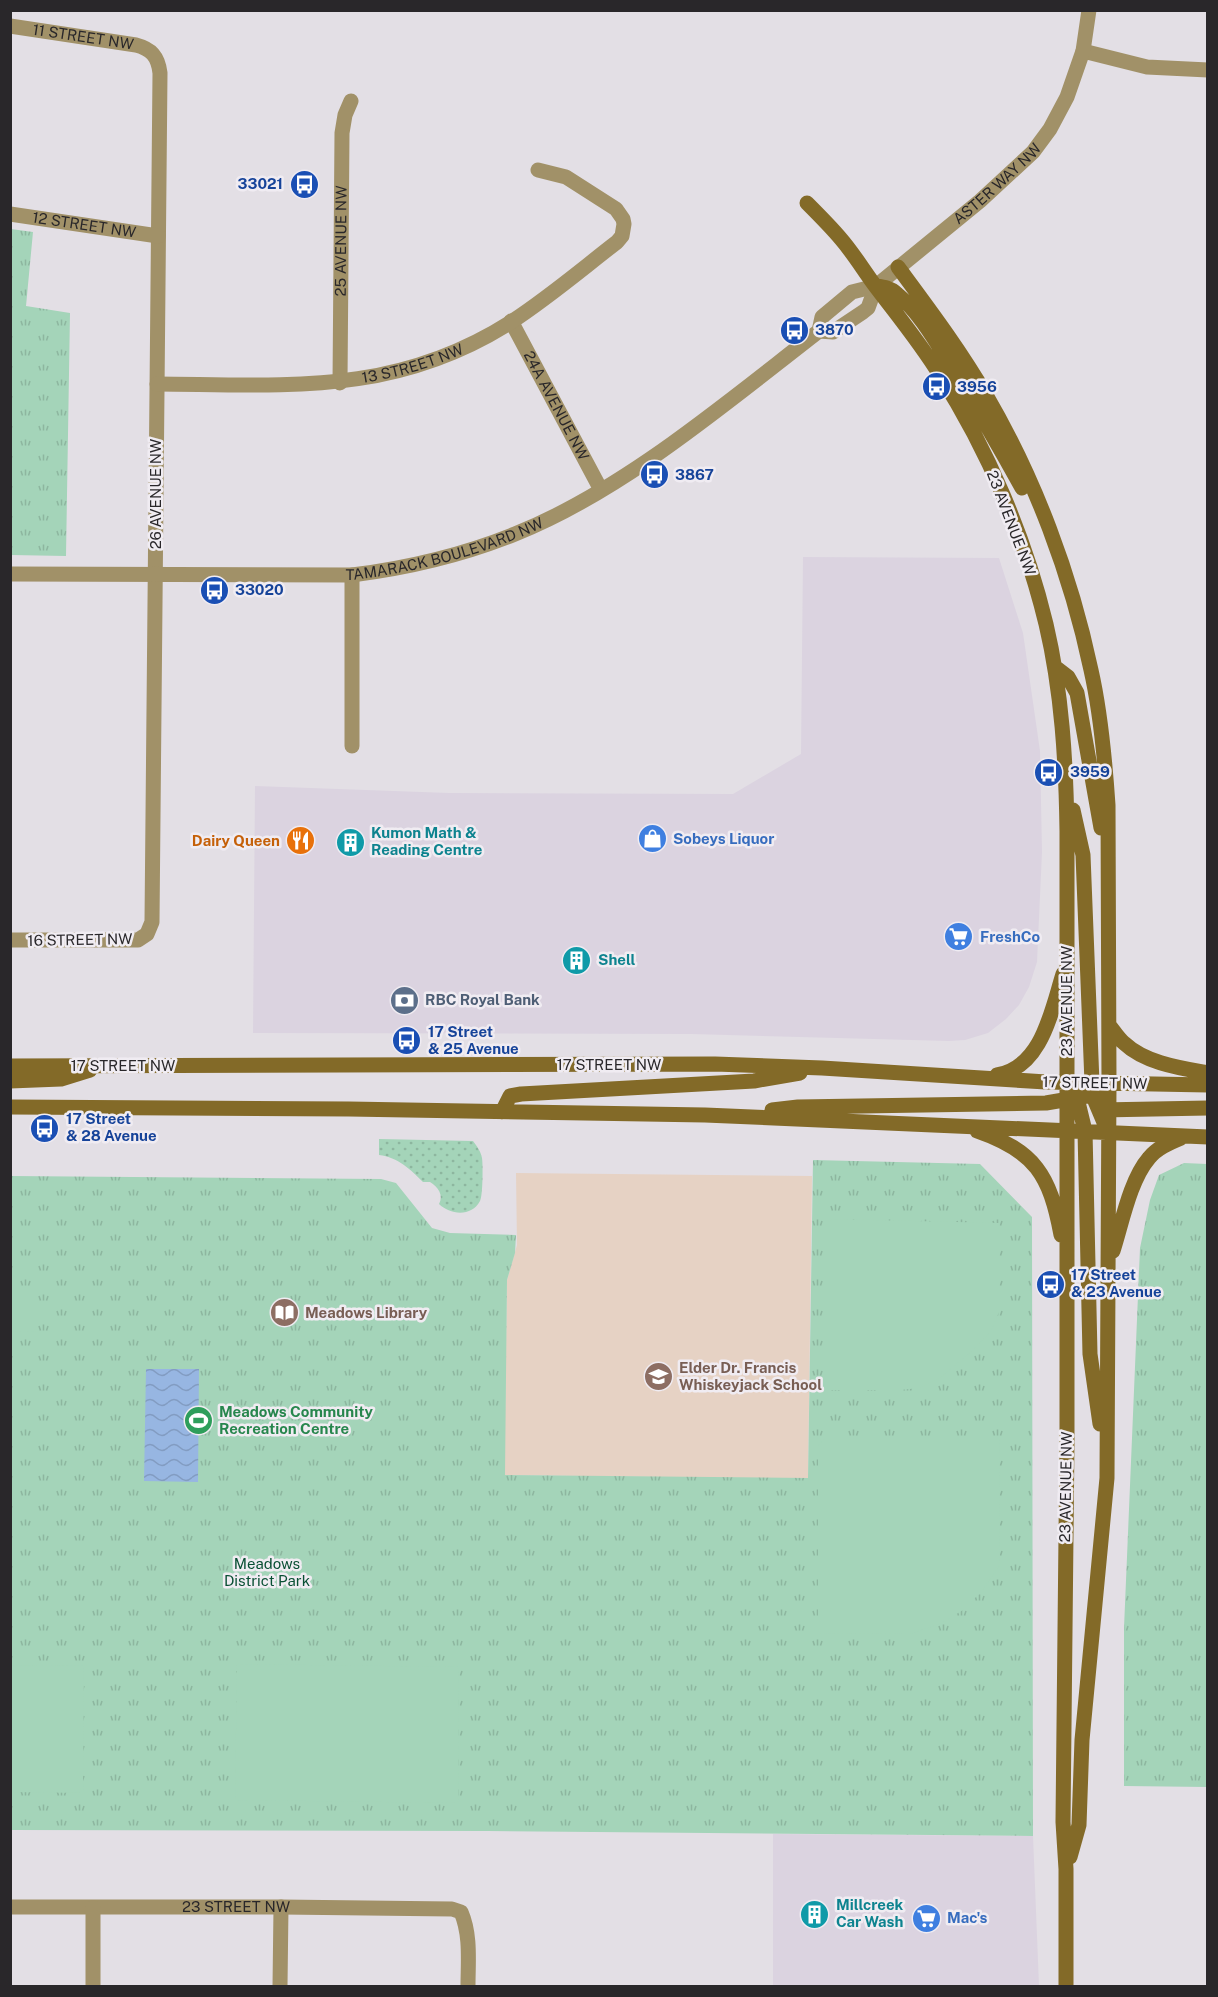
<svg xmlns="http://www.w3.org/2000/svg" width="1218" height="1997" font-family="'Public Sans',sans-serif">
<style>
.built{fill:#dbd3e0}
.education{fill:#e6d2c4}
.grass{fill:url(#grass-dots)}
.park{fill:url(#park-tufts)}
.garden{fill:#a4d4b9}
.water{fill:url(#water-waves)}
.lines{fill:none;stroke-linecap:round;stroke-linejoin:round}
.minor{stroke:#a19168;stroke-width:15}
.tertiary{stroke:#a19168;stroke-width:15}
.secondary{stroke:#836a28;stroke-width:15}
.labels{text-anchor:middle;stroke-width:5;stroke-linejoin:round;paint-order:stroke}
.street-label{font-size:15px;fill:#29272a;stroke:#f0ecf2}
.transit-label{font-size:15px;font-weight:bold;fill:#164399;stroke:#f0ecf2;text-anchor:start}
.culture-label{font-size:15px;font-weight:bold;fill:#0d838f;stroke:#f0ecf2;text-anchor:start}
.shop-label{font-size:15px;font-weight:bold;fill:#366cbe;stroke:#f0ecf2;text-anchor:start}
.food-label{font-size:15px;font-weight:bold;fill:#c56008;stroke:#f0ecf2;text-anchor:end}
.service-label{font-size:15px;font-weight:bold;fill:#4e5e75;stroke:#f0ecf2;text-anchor:start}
.education-label{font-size:15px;font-weight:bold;fill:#785e54;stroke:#f0ecf2;text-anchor:start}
.leisure-label{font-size:15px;font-weight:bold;fill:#27864d;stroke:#f0ecf2;text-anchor:start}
.park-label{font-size:15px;fill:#095034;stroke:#f0ecf2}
</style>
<defs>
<pattern id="grass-dots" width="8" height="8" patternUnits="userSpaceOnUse" patternTransform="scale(1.5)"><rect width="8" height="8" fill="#a4d4b9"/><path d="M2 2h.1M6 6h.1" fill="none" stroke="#8db69f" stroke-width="1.8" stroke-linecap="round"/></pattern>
<pattern id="park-tufts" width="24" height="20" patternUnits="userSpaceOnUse" patternTransform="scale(1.5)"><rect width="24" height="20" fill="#a4d4b9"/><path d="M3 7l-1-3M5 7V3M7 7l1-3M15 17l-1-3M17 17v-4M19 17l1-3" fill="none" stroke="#8db69f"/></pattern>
<pattern id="water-waves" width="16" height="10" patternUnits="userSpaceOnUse" patternTransform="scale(1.5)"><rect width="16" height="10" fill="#97b6e2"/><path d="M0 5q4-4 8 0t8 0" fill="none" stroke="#829cc2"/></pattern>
</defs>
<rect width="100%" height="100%" fill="#e3dfe5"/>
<path class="built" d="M803,557L999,558L1023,633L1040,751L1042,852L1037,962L1029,987L1019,1005L1006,1019L988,1033L965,1040L949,1041L691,1034L253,1033L255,786L449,793L733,794L801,754Z
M773,1834L1033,1836L1039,1986H773Z"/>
<path class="education" d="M516,1173L812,1176L808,1479L504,1475L507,1280L517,1245Z"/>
<path class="grass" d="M379,1139L473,1141C477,1146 481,1152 482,1158C483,1164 483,1196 480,1201C472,1217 450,1215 439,1204C444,1195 438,1187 430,1182H423C411,1170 398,1157 379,1155Z"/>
<path class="park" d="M11,229L33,232L26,306L70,313L66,556L11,555Z
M813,1160L980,1164L1032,1217L1033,1836L487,1831L11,1830V1176L381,1179L396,1183L432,1228L450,1233L516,1235L515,1253L507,1280L505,1475L808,1478Z
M1184,1163L1207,1164V1787L1124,1786V1628L1140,1248L1150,1200L1159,1175Z"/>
<path class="garden" d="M831,1219L999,1223V1312L991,1331L972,1351L941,1377L919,1388L901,1390H825V1227Z
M11,1288H37V1332L11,1331Z
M825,1438H999L1000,1565L982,1591L963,1610L942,1623L910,1634L818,1633V1446Z
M237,1664L459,1667L458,1803L235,1800Z
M11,1665L84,1666L83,1793L11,1792Z"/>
<path class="water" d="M146,1369H199L198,1482L144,1481Z"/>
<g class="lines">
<g class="minor">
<path id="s1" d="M10,26L136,45C151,49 158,56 160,73L152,922L147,934L138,940H10"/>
<path d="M1083,51L1147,67L1208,70"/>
<path id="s2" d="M10,214L158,236"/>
<path id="s3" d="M511,321L601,490"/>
<path id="s4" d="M340,383L342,133L345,115L351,101"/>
<path id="s5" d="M157,384C287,385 395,396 511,322C548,298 582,269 617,242L622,236L624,224L623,219L616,209L566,177L538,170"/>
<path d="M352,575V746"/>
<path id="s6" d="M10,1907H281L452,1909L461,1912C471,1935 468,1962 468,1986"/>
<path d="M93,1986V1908"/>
<path d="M280,1986L281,1907"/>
</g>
<g class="tertiary">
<path d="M819,331L833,332L863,312L868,308L876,286"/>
<path id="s7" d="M10,574L352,575C408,568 463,555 515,534C623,491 727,402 819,331L822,317L852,292L876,286L980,201L1033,152L1050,129L1067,97L1083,51L1089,10"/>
</g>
<path class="secondary" d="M807,203C819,215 831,227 841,239C854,254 864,271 876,287C898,316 921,344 940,375C988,450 1025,537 1046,624C1062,692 1066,762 1067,831V1440L1063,1822L1066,1869V1986
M898,267C929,309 960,350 986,395C1035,479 1071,575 1091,670C1101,714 1105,760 1108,805L1109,1083L1107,1478L1082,1740L1079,1825L1070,1857
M876,286C884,287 891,288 897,294C919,312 935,340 950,364C975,405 999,446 1022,488
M1055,667L1068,677L1077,693L1101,828
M1073,810L1083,855L1092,1083L1095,1101L1106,1127
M1109,1025C1114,1031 1118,1038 1124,1043C1145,1063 1180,1068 1208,1073
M10,1066L715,1064L822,1068L1046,1082L1208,1085
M997,1075C1042,1067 1051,1012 1063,974
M10,1081L61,1079L90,1070
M1068,1083L1078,1102L1085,1131L1090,1354L1100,1424
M10,1107L349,1109L705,1115L1208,1137
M772,1110L798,1107L1046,1103L1087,1096L1109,1083
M1100,1110L1208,1108
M502,1112L510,1096L521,1094L754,1081L800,1073
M977,1131C1035,1151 1050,1175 1061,1235
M1113,1251C1122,1223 1130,1180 1149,1158C1157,1148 1169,1143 1181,1138"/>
</g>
<defs>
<symbol id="bus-disc" viewBox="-11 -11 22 22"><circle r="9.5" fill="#1a4fb4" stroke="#f0ecf2"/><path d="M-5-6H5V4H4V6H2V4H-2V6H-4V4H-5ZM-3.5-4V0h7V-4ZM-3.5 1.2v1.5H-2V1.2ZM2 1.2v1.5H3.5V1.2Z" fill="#fff"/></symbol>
<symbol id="shop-disc" viewBox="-11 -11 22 22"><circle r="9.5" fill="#3f7fe0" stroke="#f0ecf2"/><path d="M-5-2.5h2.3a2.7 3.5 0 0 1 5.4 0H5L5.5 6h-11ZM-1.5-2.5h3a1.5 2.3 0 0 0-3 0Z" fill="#fff"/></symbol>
<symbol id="restaurant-disc" viewBox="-11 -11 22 22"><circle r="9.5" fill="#e8710a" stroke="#f0ecf2"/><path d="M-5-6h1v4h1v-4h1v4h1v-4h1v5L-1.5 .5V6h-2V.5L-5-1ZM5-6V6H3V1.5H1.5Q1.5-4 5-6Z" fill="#fff"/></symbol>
<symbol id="building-disc" viewBox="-11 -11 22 22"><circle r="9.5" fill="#0f9aa8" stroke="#f0ecf2"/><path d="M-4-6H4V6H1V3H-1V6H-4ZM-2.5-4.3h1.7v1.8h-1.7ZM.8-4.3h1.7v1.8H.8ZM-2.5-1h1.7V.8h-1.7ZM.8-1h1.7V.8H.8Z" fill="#fff"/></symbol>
<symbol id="supermarket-disc" viewBox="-11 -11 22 22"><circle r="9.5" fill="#3f7fe0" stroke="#f0ecf2"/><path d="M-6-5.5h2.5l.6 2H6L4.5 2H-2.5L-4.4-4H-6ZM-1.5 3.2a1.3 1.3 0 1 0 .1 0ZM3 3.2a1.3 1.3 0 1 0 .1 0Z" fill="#fff"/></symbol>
<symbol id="bank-disc" viewBox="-11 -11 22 22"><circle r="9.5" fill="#5c6f8a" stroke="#f0ecf2"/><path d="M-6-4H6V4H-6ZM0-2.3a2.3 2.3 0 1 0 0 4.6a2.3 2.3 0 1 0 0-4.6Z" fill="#fff"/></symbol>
<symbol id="library-disc" viewBox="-11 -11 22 22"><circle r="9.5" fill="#8d6e63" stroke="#f0ecf2"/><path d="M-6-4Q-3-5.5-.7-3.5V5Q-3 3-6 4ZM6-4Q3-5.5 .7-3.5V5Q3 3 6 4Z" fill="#fff"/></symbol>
<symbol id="school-disc" viewBox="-11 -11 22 22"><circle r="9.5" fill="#8d6e63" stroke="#f0ecf2"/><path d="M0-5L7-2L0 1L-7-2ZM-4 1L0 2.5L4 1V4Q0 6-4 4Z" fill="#fff"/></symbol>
<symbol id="stadium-disc" viewBox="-11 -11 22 22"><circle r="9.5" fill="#2e9e5b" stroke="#f0ecf2"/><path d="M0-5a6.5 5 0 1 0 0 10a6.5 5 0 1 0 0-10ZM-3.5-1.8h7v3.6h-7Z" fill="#fff"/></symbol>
</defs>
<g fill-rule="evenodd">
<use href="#bus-disc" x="288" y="168" width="33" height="33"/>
<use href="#bus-disc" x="778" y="314" width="33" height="33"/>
<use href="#bus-disc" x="920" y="370" width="33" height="33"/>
<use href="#bus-disc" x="638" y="458" width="33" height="33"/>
<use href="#bus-disc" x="198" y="574" width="33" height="33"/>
<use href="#bus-disc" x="1032" y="756" width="33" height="33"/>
<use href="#shop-disc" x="636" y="822" width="33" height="33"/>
<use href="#restaurant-disc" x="284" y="824" width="33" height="33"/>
<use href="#building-disc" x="334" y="826" width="33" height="33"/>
<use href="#supermarket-disc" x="942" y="920" width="33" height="33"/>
<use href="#building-disc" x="560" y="944" width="33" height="33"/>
<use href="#bank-disc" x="388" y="984" width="33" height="33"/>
<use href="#bus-disc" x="390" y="1024" width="33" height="33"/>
<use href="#bus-disc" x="28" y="1112" width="33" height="33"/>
<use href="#bus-disc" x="1034" y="1268" width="33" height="33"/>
<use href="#library-disc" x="268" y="1296" width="33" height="33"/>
<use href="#school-disc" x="642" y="1360" width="33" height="33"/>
<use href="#stadium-disc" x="182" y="1404" width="33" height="33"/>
<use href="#building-disc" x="798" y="1898" width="33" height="33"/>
<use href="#supermarket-disc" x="910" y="1902" width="33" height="33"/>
</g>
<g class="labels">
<g class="street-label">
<text dy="5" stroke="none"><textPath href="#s1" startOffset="74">11 STREET NW</textPath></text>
<text dy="5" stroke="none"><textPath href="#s7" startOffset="1114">ASTER WAY NW</textPath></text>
<text dy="5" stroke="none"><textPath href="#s2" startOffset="75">12 STREET NW</textPath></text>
<text dy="5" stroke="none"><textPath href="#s4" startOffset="142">25 AVENUE NW</textPath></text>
<text dy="5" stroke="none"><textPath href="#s5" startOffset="258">13 STREET NW</textPath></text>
<text dy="5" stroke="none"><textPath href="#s3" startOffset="96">24A AVENUE NW</textPath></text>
<text transform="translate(156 494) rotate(-90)" y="5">26 AVENUE NW</text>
<text transform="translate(1011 523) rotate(69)" y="5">23 AVENUE NW</text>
<text dy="5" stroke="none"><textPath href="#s7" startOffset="438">TAMARACK BOULEVARD NW</textPath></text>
<text transform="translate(80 940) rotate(-1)" y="5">16 STREET NW</text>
<text transform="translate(1067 1001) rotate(-90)" y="5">23 AVENUE NW</text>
<text x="609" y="1070">17 STREET NW</text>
<text x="123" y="1071">17 STREET NW</text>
<text transform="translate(1095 1083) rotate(1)" y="5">17 STREET NW</text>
<text transform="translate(1066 1487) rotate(-89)" y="5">23 AVENUE NW</text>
<text dy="5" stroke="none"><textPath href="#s6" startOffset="226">23 STREET NW</textPath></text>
</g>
<g class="transit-label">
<text x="283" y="189" text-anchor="end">33021</text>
<text x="815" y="335">3870</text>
<text x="957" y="392">3956</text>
<text x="675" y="480">3867</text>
<text x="235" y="595">33020</text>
<text x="1070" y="777">3959</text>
<text x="428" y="1037">17 Street<tspan x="428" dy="17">&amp; 25 Avenue</tspan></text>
<text x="66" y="1124">17 Street<tspan x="66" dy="17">&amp; 28 Avenue</tspan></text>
<text x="1071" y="1280">17 Street<tspan x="1071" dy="17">&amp; 23 Avenue</tspan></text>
</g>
<g class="culture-label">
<text x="371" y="838">Kumon Math &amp;<tspan x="371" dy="17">Reading Centre</tspan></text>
<text x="598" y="965">Shell</text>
<text x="836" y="1910">Millcreek<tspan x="836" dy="17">Car Wash</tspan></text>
</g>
<g class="shop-label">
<text x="673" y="844">Sobeys Liquor</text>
<text x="980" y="942">FreshCo</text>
<text x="947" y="1923">Mac's</text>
</g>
<g class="food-label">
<text x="280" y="846">Dairy Queen</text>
</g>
<g class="service-label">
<text x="425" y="1005">RBC Royal Bank</text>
</g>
<g class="education-label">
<text x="305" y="1318">Meadows Library</text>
<text x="679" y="1373">Elder Dr. Francis<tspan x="679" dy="17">Whiskeyjack School</tspan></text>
</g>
<g class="leisure-label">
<text x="219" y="1417">Meadows Community<tspan x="219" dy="17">Recreation Centre</tspan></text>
</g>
<g class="park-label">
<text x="267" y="1569">Meadows<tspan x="267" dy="17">District Park</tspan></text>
</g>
</g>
<rect width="1218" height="1997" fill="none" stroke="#29272a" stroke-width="24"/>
</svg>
